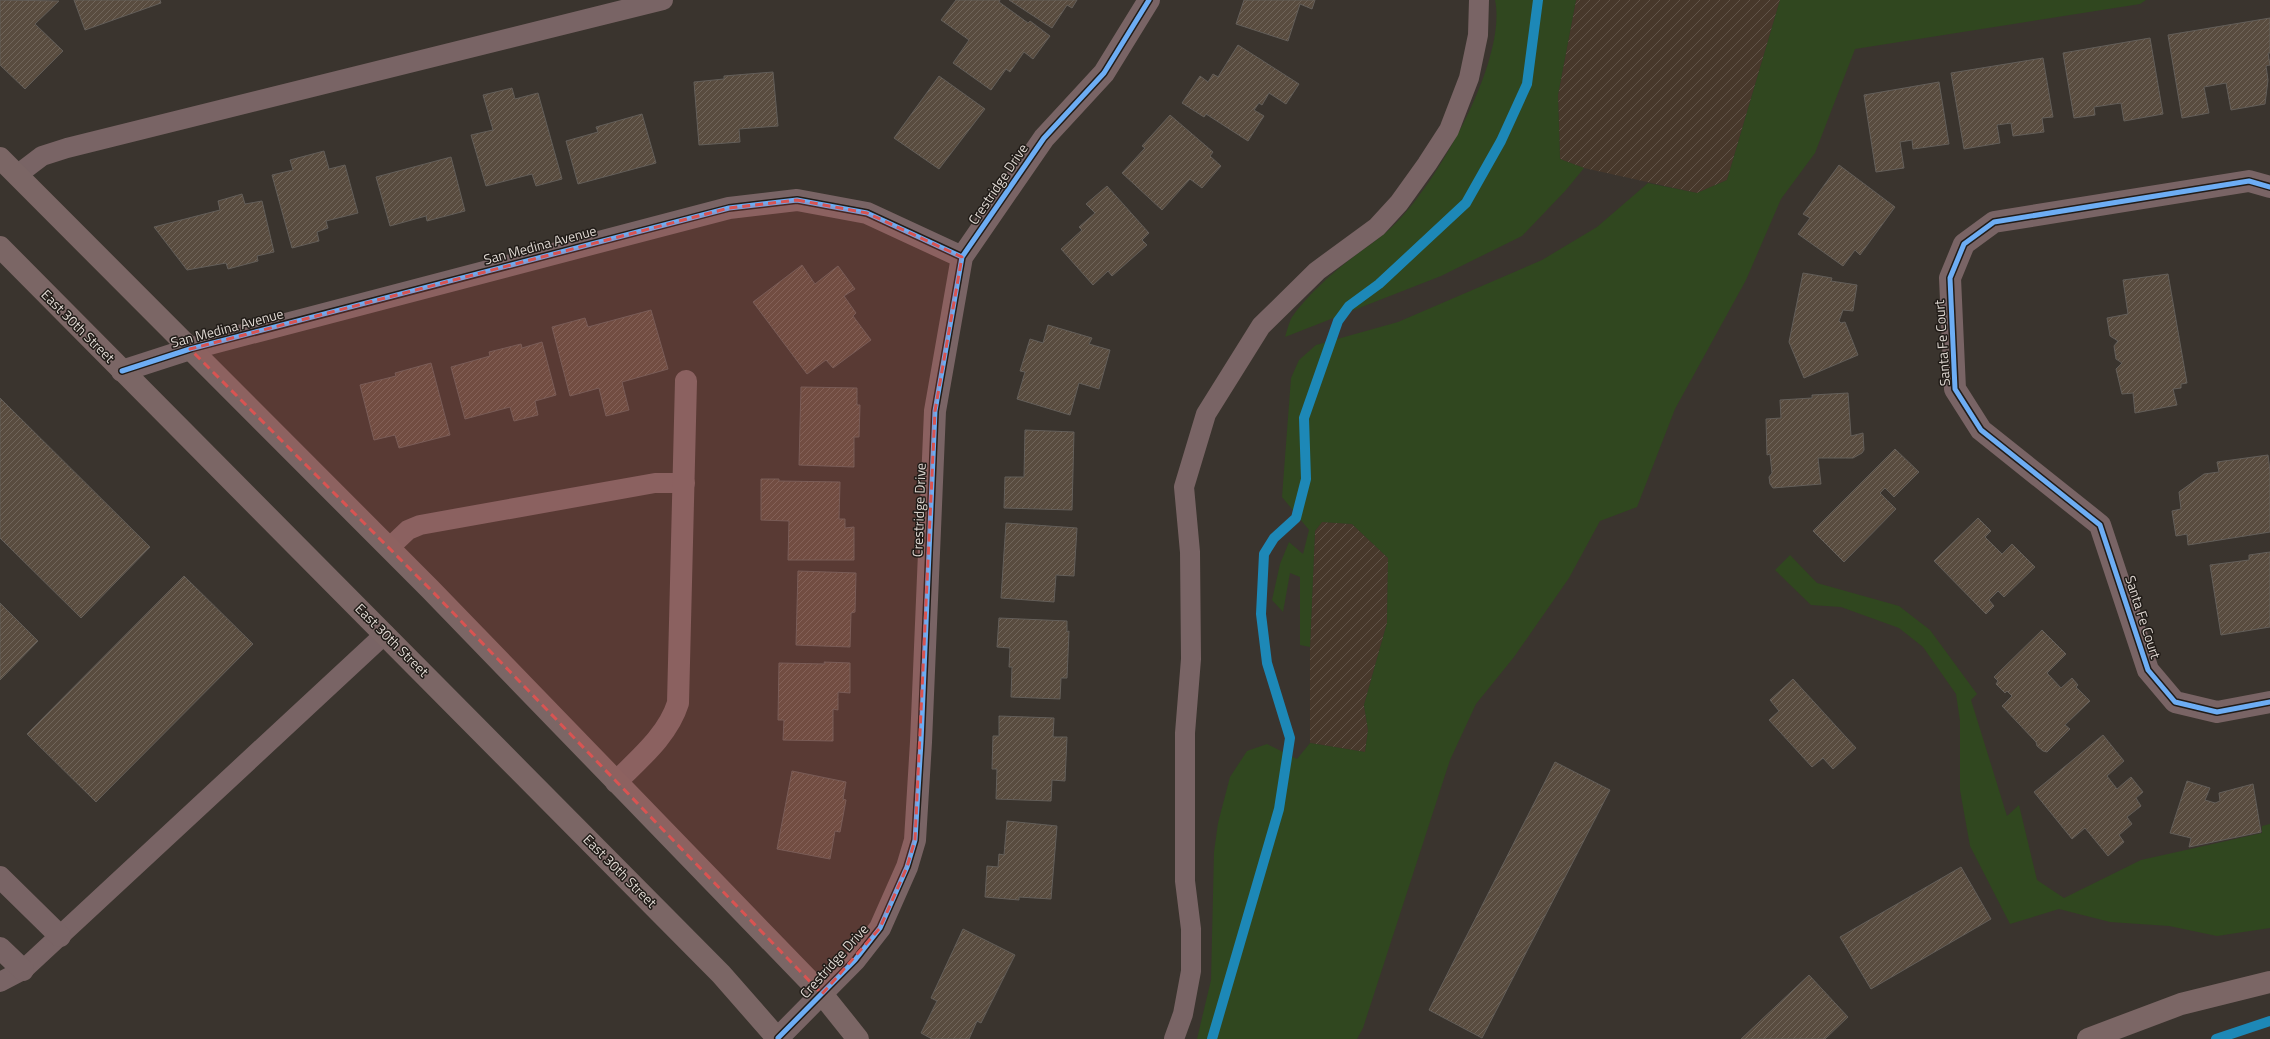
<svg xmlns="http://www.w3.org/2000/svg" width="2270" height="1039" font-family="'Titillium Web',sans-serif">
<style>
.industrial{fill:url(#industrial-furrows)}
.grass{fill:#30471f}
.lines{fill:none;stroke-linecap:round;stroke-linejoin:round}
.stream{stroke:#1d88b7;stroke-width:10}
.building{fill:url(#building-hatch);stroke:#635e59}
.lane{stroke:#796465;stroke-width:20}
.street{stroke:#796465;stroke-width:22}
.secondary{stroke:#7b6665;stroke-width:22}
.cycleway-casing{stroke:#211c18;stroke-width:8}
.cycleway{stroke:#6dadf4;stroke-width:5}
.marked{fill:#d85452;fill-opacity:0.2;stroke:#d85452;stroke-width:3;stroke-dasharray:8 5;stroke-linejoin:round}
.labels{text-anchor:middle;stroke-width:3;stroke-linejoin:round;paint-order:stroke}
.street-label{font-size:14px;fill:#dfd8d2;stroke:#211c18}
</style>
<defs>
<pattern id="industrial-furrows" width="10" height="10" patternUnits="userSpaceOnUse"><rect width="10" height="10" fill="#47382b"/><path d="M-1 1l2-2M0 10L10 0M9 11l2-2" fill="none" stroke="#615449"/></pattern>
<pattern id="building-hatch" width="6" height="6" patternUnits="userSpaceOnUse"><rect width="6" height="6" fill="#594c3f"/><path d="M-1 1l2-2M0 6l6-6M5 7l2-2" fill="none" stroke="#70655a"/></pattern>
</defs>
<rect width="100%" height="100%" fill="#3a342e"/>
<path class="industrial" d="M1576,0H1780L1727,180L1697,193L1584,168L1560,159L1558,95Z
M1322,522L1352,524L1388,558L1387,623L1364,705L1368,730L1365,752L1310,743V648L1315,531Z"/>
<path class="grass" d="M1495,0H1576L1558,95L1560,159L1584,168L1566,190L1522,236L1441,276L1285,337C1287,331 1289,322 1292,317C1305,298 1330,275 1348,261C1362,250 1378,240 1391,228C1435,188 1508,60 1495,0Z
M1780,0H2146L2140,4L1855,49L1815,153L1781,199L1746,280L1675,409L1637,507L1600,521L1569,578L1514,657L1476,704L1450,760L1363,1028L1357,1039H1197L1211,980L1214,852L1218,823L1230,777L1247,751L1267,744L1297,759L1310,743L1365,752L1368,730L1364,705L1387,623L1388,558L1352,524L1322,522L1315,531L1310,647L1300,645V577L1290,573L1283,612L1272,600L1280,564L1289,542L1303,554L1309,530L1282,497L1291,378L1299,360L1316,345L1398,322L1542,260L1597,227L1648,183L1697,193L1727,180Z
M1790,555L1817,583L1899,606L1930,630L1977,694L1971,700L2007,816L2019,805L2037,880L2064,898L2141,860L2262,833V826L2270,824V928L2217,936L2169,926L2110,922L2059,909L2010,924L1970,846L1960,790V721L1956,694L1923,647L1899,628L1841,607L1811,605L1775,570Z"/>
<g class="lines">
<path class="stream" d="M1212,1039L1279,809L1290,738L1267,663L1261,614L1264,554L1274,538L1296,518L1306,479L1304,418L1338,321L1349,306L1379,284L1466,203L1501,141L1527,84L1538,0
M2216,1039L2270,1021"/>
</g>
<path class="building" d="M0,0L59,1L35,24L63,51L25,89L0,65Z
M74,0H160L161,3L85,30Z
M956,0H1000L999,2L1028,23L1030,21L1050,36L1033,59L1024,52L1010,72L1006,69L991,90L953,63L969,40L941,20Z
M1009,0H1077L1072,8L1067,5L1052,28Z
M1244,0H1315L1312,9L1300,4L1288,41L1236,24Z
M2270,18V53H2268L2270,65L2266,66L2268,80L2265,104L2231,110L2226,83L2204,87L2209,113L2182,118L2168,35Z
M2150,38L2163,114L2124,121L2121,103L2094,107L2095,115L2074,118L2063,53Z
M1238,45L1299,84L1286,104L1269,93L1262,105L1259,103L1254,110L1264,116L1248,141L1206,114L1204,117L1182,103L1200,76L1208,82L1213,74L1218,77Z
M2043,58L2053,117L2042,118L2044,132L2013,136L2011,123L1997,125L2000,143L1964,149L1951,73Z
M773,72L778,126L739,129L740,142L699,145L694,82L724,79V76Z
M939,76L985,109L939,169L894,138Z
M1939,82L1949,144L1913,149L1912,140L1900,142L1904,168L1876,172L1864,95Z
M512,88L515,99L538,93L562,179L536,186L532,174L486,186L471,135L493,130L483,95Z
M642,114L656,163L578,184L566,141L598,132L596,127Z
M1170,115L1213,152L1210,156L1221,166L1202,188L1190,179L1162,210L1122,173L1145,148L1142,146Z
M324,151L329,169L345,165L358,213L326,221L328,228L317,232L319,241L292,248L272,175L293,170L290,160Z
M451,157L465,211L427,221L426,216L390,226L376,177Z
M1839,165L1895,207L1860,255L1855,250L1843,266L1798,234L1810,218L1803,214Z
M1107,186L1149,233L1142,240L1147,245L1112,276L1108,271L1093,285L1061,249L1082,230L1079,227L1095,213L1086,204Z
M242,194L245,204L262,201L274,252L257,256L258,261L228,269L226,263L187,270L154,227L220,210L218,201Z
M802,265L815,284L838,266L855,289L844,296L856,313L853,316L871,340L833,368L826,360L807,374L753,302Z
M1803,273L1832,278L1831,281L1857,285L1853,311L1843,310L1839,321L1841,323L1845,322L1858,355L1804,378L1789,342Z
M2168,274L2187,383L2181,384V388L2173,389L2177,405L2135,413L2133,393L2122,394L2116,369L2122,363L2116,359L2114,346L2118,341L2110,336L2107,318L2128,314L2123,280Z
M651,310L668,369L622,382L629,410L606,416L599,388L570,396L552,327L585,318L588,327Z
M1048,325L1092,338L1089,344L1110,350L1099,389L1079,383L1070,415L1017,399L1025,372L1020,371L1030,339L1043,343Z
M542,342L556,395L535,401L538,415L514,421L510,407L465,419L451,367L490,356L489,352L521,344L522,348Z
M431,363L450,435L399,448L395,435L374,440L360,385L396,376L395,373Z
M801,387L857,388V405H860L859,437H854V467L799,465Z
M1848,393L1851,436L1863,433L1864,450L1862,453L1853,458H1818L1821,484L1773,488L1770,484L1769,477L1772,473L1770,454L1767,455L1766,419L1781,418L1780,400L1812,398V395Z
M0,398L150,547L81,618L0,538Z
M1025,430L1074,432L1072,510L1004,508L1005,477H1024Z
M1895,449L1919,472L1894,497L1885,488L1880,493L1896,509L1844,562L1813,531Z
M2268,455L2270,471V532L2188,545L2187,534L2176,536L2172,511L2181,509L2179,492L2204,474L2219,472L2217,462Z
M761,479H779V481L840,482L839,519H845V528L854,527V560H788L789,521L761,520Z
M1978,518L1991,531L1985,537L2002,554L2012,544L2035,567L2004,597L1998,591L1989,600L1994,606L1986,614L1934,561Z
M1006,523L1077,528L1074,576L1056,575L1054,602L1001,598Z
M2270,552V627L2221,635L2210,565L2249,560V555Z
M798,571L856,573L855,612L851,613L850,647L796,645Z
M184,576L253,644L96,802L27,734Z
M0,603L38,641L0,680Z
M999,618L1067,621V632L1069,631L1067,678H1061L1060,699L1011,697L1012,667H1009L1010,648L997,647Z
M2042,630L2066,654L2047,673L2061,688L2072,678L2078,685L2076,687L2090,701L2065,725L2070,729L2047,752L2043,751L2037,746L2036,742L2002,706L2012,696L2007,691L2005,693L1996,684L1998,681L1994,677Z
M824,662L850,663V693L838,692V710L833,709V741L783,740L784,720H778L779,663L825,664Z
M1793,679L1856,748L1833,769L1823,758L1812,767L1769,720L1779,711L1770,700Z
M999,716L1054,718L1053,737H1067L1065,781L1052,780L1051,801L996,799L997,769H992L993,736H999Z
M2103,735L2124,761L2107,776L2117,789L2131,777L2143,792L2136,798L2141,806L2127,817L2132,824L2119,835L2124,842L2108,856L2085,828L2072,839L2034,792Z
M1555,762L1610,790L1482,1038L1429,1010Z
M792,771L846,782L843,799L846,800L840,832L835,831L830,859L777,849Z
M2187,781L2210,788L2205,800L2215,803L2220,801L2219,793L2253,784L2261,832L2189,847L2191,838L2170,833Z
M1007,821L1057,826L1051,899L1019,897V900L985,897L987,866L998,867L999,854L1004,855Z
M1961,867L1991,919L1871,989L1840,937Z
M963,929L1015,955L981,1023L977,1021L969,1039H932L921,1033L937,1001L931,998Z
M1809,975L1848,1017L1825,1039H1741Z"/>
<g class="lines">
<path class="lane" d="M17,175L42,156L67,148L663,0
M389,548L408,530L420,525L655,483H685
M0,982L23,970L385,634
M1174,1039L1183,1014L1191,971V929L1185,881V733L1191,659L1190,552L1184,487L1206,414L1261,326L1317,271L1377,227L1399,203L1427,164L1449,130L1469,78L1478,35L1479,0"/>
<path class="street" d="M2270,187L2249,181L1994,222L1964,244L1950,278L1955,389L1981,430L2100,525L2148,670L2175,702L2217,712L2270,702
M122,371L190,349L729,208L797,200L867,213L962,257
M616,782C640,758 668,735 678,703L686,381
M0,877L60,936
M0,948L23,970
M778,1038L855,960L880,928L907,867L915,840L921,742L935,411L962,257L1044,138L1104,73L1149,0"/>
<path class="secondary" d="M0,158L430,589L822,994L858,1039
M0,247L721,974L778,1039
M2088,1039L2181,1004L2270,982"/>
<defs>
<path id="cycleway" d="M2270,187L2249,181L1994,222L1964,244L1950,278L1955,389L1981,430L2100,525L2148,670L2175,702L2217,712L2270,702
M122,371L190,349L729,208L797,200L867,213L962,257
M778,1038L855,960L880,928L907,867L915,840L921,742L935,411L962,257L1044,138L1104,73L1149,0"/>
</defs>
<use href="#cycleway" class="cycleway-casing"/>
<use href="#cycleway" class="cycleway"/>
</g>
<path class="marked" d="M797,200L867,213L962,257L935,411L915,840L907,867L880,928L822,994L430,589L190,349L729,208Z"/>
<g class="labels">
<g class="street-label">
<text transform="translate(998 184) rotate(-56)" y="5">Crestridge Drive</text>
<text transform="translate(540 245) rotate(-15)" y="5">San Medina Avenue</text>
<text transform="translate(78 326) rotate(45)" y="5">East 30th Street</text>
<text transform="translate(227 328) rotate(-15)" y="5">San Medina Avenue</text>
<text transform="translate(1942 343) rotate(-94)" y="5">Santa Fe Court</text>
<text transform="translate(919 510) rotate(-88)" y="5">Crestridge Drive</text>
<text transform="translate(2143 617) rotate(72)" y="5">Santa Fe Court</text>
<text transform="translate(392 640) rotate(45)" y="5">East 30th Street</text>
<text transform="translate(620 871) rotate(45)" y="5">East 30th Street</text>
<text transform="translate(834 961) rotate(-48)" y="5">Crestridge Drive</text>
</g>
</g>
</svg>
